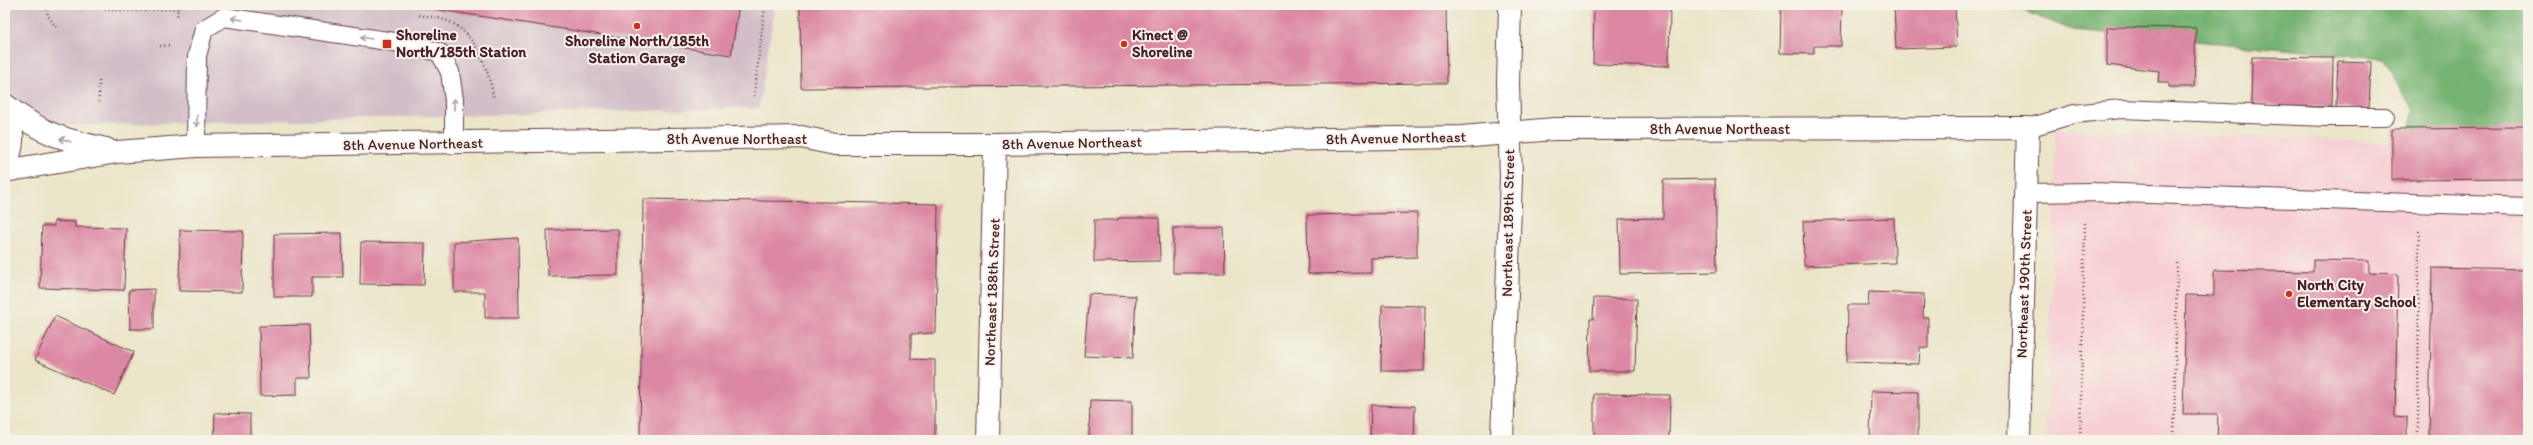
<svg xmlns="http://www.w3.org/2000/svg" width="2533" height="445" font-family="Itim,sans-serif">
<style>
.built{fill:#f7cfd4}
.industrial{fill:#d2bdc8}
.forest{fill:#76b271;stroke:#60684e}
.building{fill:#dc87a3}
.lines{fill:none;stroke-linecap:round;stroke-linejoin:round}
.service-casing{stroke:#623d43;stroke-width:20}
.minor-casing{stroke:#623d43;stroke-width:24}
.secondary-casing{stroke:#623d43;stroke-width:24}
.path{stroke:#623d43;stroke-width:2.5;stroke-dasharray:1 3;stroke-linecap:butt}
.service{stroke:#fff;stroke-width:18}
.minor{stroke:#fff;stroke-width:22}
.secondary{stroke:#fff;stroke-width:22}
.oneway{stroke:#ae9aa0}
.poi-dot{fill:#c8321e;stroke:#f7f3e8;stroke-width:1.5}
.labels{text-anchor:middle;stroke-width:4;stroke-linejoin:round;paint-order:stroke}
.poi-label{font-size:15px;font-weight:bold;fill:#4a1f2b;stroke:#f7f3e8;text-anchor:start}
.street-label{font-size:15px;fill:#4a1f2b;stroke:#f7f3e8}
</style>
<rect width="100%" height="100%" fill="#f7f3e8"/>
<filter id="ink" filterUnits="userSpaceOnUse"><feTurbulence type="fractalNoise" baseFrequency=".025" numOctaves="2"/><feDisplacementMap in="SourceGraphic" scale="8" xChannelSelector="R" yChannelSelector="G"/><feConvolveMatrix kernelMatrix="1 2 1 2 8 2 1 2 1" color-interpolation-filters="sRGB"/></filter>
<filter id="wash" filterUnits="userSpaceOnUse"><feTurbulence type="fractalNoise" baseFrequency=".012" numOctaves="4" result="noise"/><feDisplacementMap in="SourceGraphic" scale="16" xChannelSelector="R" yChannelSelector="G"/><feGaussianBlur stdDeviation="0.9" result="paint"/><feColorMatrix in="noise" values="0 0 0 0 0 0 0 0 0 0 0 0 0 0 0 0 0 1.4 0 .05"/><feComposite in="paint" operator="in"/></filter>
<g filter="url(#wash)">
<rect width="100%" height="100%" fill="#ebe5c9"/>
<path class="built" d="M2056,129L2528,148V440H2046Z"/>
<path class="industrial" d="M5,5H775L759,108L57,126L29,112L10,95L5,84Z"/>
<path class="forest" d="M2009,5H2528V173L2407,141L2413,110L2383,58L2072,30Z"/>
<g id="blocks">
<path class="building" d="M408,5H739L731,55Z
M800,5H1446L1447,83L801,88Z
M1594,5H1670L1669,66L1593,64Z
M1781,5H1842L1841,46H1814V54L1780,53Z
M1894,5H1955L1957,47L1896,49Z
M2107,27L2196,28L2194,87H2169V82H2158L2159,71L2107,65Z
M2252,57L2333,58L2332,107L2251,105Z
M2338,61L2371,62L2369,110L2336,108Z
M2528,128V179L2392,180V129Z
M1715,179L1717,272L1620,274L1619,219L1663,218V180Z
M643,199L938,204L936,333L911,334V359L935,360V440H640Z
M1417,213V257L1371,258V273L1308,274L1307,215Z
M1118,218H1159L1160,261L1094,262V220H1118Z
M1894,218L1895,263L1804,266L1803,221Z
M54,221L75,222V227L126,228L124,290L40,288L42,226H54Z
M1173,228H1224L1225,273H1173Z
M618,229V275L548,276L547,230Z
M180,230L243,231L242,292L179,291Z
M342,233L343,277H312V297H274V234Z
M518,238L519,318H485V292H454V242Z
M361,242L425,243L424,285L360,284Z
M2313,260L2369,261V273L2398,274L2395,416L2407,417V440H2217L2218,414H2183L2186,295L2214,296V270L2313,272Z
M2432,268L2528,270V440H2429Z
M154,289V329H130L129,290Z
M1869,292L1924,294L1923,317H1928V348L1920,347L1919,364L1847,362L1848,305H1868Z
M1089,294L1136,296L1133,358L1084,356Z
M1594,298L1637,299L1635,371H1589L1590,319H1593Z
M1382,305L1425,306L1424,371H1381Z
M55,316L134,352L114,395L35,360Z
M309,325L311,378H297V395L260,396L259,326Z
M1871,391L1918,392V440H1870Z
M1594,394L1670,395L1669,440H1594Z
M1090,400L1132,401V440H1089Z
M1371,405L1415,406L1414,440H1370Z
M215,413L250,414V440H214Z"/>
</g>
</g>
<g filter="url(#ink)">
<use href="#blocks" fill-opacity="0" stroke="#623d43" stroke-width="1"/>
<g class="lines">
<defs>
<path id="service" d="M2028,128L2074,114L2121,109L2328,117H2385
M196,146L197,56L204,29L224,17L415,45L440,53L450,72L454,100V143
M2026,193L2092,192L2528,207"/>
<path id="minor" d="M5,105C42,134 61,139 106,149
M5,171L117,152L196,146L801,137L835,144H995L1462,137L1554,129L2028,128L2019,440
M988,440L995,144
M1502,440L1511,177L1508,84L1510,5"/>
<path id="secondary" d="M5,105C13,126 16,144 5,165"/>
</defs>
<use href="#service" class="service-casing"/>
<use href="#minor" class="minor-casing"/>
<use href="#secondary" class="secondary-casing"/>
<path class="path" d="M46,5L48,16L56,27
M89,5C119,13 147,11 178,8L177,18
M140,5L146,11
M349,5L372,8
M178,8L184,5
M419,15C432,17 446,18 457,26C480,42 489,74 494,99
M160,46L171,45
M99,81V102
M754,96L765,5
M2080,440L2085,221
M2174,440L2177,263
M2418,440L2419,231"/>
<use href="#service" class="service"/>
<use href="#minor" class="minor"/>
<use href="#secondary" class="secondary"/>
</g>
<defs><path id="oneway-shaft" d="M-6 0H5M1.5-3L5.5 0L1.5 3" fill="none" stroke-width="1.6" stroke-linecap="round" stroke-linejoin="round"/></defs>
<g class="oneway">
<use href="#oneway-shaft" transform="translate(237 19) rotate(-171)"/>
<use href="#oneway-shaft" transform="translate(366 38) rotate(-171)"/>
<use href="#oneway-shaft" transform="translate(454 104) rotate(-90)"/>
<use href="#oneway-shaft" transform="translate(197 121) rotate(91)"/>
<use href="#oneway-shaft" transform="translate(65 140) rotate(-163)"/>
</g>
</g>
<g class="poi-dot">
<circle cx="637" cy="26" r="4"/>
<rect x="382" y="39" width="10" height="10" rx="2"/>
<circle cx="1124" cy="44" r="4"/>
<circle cx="2289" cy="294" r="4"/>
</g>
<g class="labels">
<g class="poi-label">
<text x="396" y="40">Shoreline<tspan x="396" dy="17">North/185th Station</tspan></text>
<text x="1132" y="40">Kinect @<tspan x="1132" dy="17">Shoreline</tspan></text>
<text x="637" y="46" text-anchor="middle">Shoreline North/185th<tspan x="637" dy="17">Station Garage</tspan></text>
<text x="2297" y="290">North City<tspan x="2297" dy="17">Elementary School</tspan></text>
</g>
<g class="street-label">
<text x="1720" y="134">8th Avenue Northeast</text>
<text transform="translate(1396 138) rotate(-1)" y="5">8th Avenue Northeast</text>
<text x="737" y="144">8th Avenue Northeast</text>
<text transform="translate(1072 143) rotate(-1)" y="5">8th Avenue Northeast</text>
<text transform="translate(413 144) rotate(-1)" y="5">8th Avenue Northeast</text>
<text transform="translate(1508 223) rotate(-89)" y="5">Northeast 189th Street</text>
<text transform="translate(2024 284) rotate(-88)" y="5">Northeast 190th Street</text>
<text transform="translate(992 292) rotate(-88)" y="5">Northeast 188th Street</text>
</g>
</g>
<rect width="2533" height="445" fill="none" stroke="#f7f3e8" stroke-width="20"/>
</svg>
